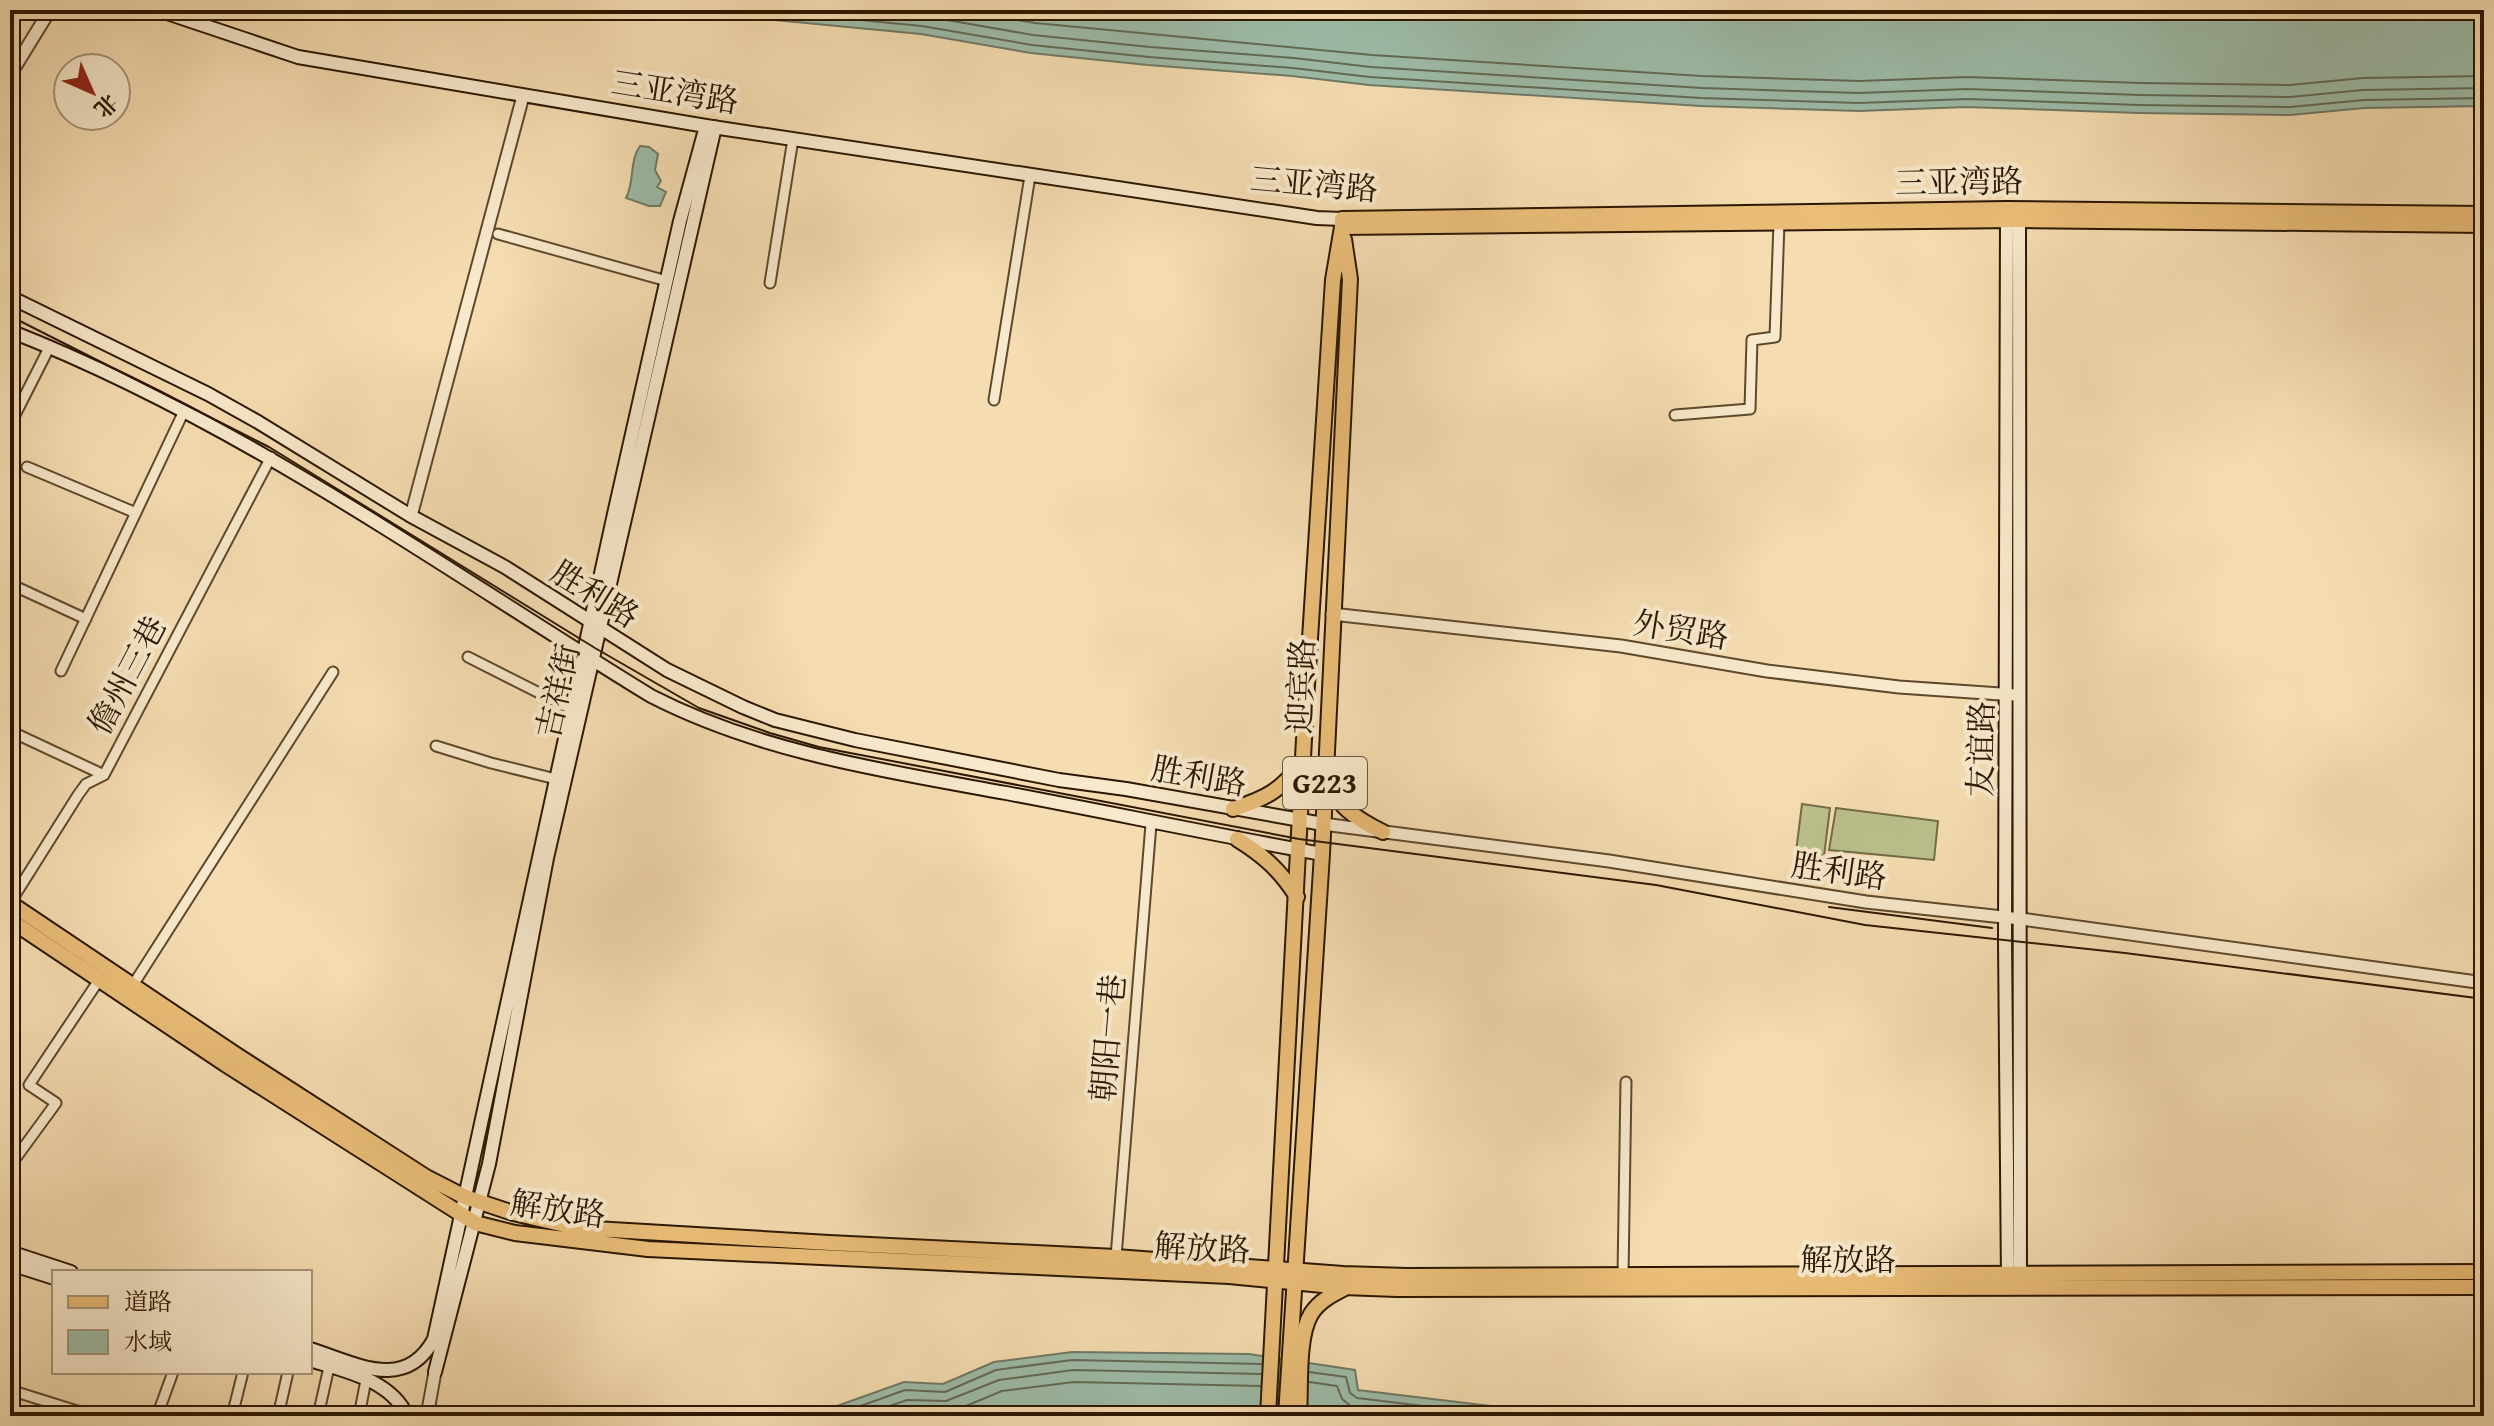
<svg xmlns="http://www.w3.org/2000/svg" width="2494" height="1426" font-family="'Gentium Book Plus','Noto Serif SC',serif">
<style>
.green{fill:#bbc18d;stroke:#736c46;stroke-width:2}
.water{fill:#9dbca9;stroke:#6f7a65;stroke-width:2}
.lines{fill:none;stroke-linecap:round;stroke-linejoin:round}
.shore{stroke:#646a54;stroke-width:2}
.minor-casing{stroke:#5e482c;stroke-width:13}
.tertiary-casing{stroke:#5e482c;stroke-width:15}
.secondary-casing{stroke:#2b1700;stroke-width:16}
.primary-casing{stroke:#2b1700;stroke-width:18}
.trunk-casing{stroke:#2b1700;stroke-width:18}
.minor{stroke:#f8e9cc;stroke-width:9}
.tertiary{stroke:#f8e9cc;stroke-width:11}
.secondary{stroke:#f8e9cc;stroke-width:12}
.primary{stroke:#eabe78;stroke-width:14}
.trunk{stroke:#eabe78;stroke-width:14}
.tram{stroke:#2b1700;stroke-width:2}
.labels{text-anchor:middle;stroke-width:8;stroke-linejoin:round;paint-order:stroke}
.shield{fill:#f8e9cc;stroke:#68563d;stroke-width:2}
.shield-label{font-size:30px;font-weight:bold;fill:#2b1700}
.street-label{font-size:32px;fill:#2b1700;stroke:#f8e9cc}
</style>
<rect width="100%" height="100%" fill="#f5ddb1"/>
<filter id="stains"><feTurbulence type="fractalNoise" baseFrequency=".0025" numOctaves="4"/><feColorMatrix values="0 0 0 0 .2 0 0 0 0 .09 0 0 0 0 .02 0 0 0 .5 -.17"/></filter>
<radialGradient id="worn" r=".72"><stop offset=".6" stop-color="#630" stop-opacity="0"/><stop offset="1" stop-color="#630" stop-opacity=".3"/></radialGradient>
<path class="green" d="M1802,804L1830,808L1824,856L1796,852Z
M1836,808L1938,821L1934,860L1829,850Z"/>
<path class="water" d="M704,10H2484V106L2364,108L2290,115L2139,113L1966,107L1859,111L1701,106L1369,85L1292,76L1148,65L1031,53L921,34L764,19Z
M640,146L649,147L658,154L655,170L661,181L657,187L666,192L660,206H649L626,198C635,181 629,161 640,146Z
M1072,1352L1249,1354L1355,1370L1358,1390L1574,1416H809L904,1382L943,1384L994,1362Z"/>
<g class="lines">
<path class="shore" d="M757,10L922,26L1032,45L1149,57L1293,68L1370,77L1701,98L1859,103L1967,99L2139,105L2290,107L2364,100L2484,98
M866,10L924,16L1033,35L1150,47L1294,58L1371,67L1702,88L1859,93L1967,89L2140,95L2290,97L2363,90L2484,88
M959,10L1035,23L1372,55L1702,76L1860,81L1967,77L2140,83L2290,85L2363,78L2484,76
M1309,1372L1346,1377L1350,1393L1357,1398L1507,1416
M1309,1382L1337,1386L1342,1399L1352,1407L1424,1416
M833,1416L905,1390L945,1392L996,1370L1072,1360L1262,1364
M862,1416L907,1400L946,1401L999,1380L1073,1370L1261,1374
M897,1416L909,1412L949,1413L1002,1391L1074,1382L1261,1386"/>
<defs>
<path id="minor" d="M498,234L667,281
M770,283L793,139
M994,400L1030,176
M1675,415L1750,409L1752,340L1775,337L1779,223
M10,419L14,417L50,346
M27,467L136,513
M10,584L86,619
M468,657L571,709
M61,671L184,411
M10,731L104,775
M436,746L491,763L556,779
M10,903L78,795L86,784L104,775L271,457
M133,985L333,672
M10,1166L56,1103L29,1085L99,980
M1116,1257L1151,824
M1623,1276L1626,1082
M10,1390L93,1416
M157,1416L173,1372
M232,1416L243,1372
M278,1416L288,1372
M318,1416L329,1367
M359,1416L366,1380"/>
<path id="tertiary" d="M10,75L50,10
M411,516L523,96
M1332,614L1621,646L1767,671L1899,687L2015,695
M1323,824L1609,861L1866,902L2021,919L2484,983
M427,1416L435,1372"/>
<path id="secondary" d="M158,10L298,57L706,126L1317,218L1342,219
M2007,212L2005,941L2008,1282
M2019,212L2020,1281
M10,297L208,394L258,422L411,516L505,567L667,670L743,707L775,720L855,740L1059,780L1126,789L1323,824
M10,331C240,421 442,568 651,696C762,753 886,771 1006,793C1112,813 1216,835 1322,854
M10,1252L71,1272
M10,1264L54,1278
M310,1349C355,1363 405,1393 434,1339L614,514L680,221L706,126
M310,1360C345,1371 391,1380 407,1416
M435,1372L489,1164L547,858L715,127"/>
<path id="primary" d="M2484,214L2007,209L1342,219V227L2019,220L2484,225
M1327,775C1333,805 1358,820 1383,832
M1233,809C1267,798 1282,790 1303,761
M1237,839C1263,855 1281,871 1297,897
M10,903L235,1054L426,1177L465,1197L513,1213L578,1228L829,1243L1116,1257L1343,1274L1407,1276L2484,1272
M10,920L225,1064L475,1223L515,1233L648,1249L1229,1276L1343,1287L1397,1289L2484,1287
M1299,1416C1301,1388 1297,1337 1311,1314C1319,1301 1333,1294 1347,1287"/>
<path id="trunk" d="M1268,1416L1306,701L1333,280L1342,227
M1286,1416L1322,854L1350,279L1344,239"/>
</defs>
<use href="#minor" class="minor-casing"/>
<use href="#tertiary" class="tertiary-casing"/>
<use href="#secondary" class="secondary-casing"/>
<use href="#primary" class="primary-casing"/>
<use href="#trunk" class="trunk-casing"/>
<use href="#minor" class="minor"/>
<use href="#tertiary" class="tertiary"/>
<use href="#secondary" class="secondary"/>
<use href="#primary" class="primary"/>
<use href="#trunk" class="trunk"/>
<path class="tram" d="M10,316L269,447L595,648L699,708L770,733L819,747L1299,839L1656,885L1865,925L2125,953L2484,999
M1829,907L1992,928"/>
</g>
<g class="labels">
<rect class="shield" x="1283" y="757" width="84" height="52" rx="6"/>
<g class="shield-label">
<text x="1325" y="793">G223</text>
</g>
<g class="street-label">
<text transform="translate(675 92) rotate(9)" y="11">三亚湾路</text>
<text transform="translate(1959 182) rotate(-1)" y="11">三亚湾路</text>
<text transform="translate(1314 184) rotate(5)" y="11">三亚湾路</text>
<text transform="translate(595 594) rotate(32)" y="11">胜利路</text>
<text transform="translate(1681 630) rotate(9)" y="11">外贸路</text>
<text transform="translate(127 675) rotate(-62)" y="11">儋州三巷</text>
<text transform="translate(1301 686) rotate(-88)" y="11">迎宾路</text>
<text transform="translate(558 691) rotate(-77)" y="11">吉祥街</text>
<text transform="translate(1981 749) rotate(-89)" y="11">友谊路</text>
<text transform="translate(1199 776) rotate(10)" y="11">胜利路</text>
<text transform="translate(1839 871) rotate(8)" y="11">胜利路</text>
<text transform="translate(1108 1038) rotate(-85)" y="11">朝阳一巷</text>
<text transform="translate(558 1209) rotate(8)" y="11">解放路</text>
<text transform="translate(1202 1248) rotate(3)" y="11">解放路</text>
<text x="1848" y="1271">解放路</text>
</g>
</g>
<rect width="2494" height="1426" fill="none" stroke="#f5ddb1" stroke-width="40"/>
<rect x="12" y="12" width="2470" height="1402" fill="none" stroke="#2b1700" stroke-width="4"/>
<rect x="20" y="20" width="2454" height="1386" fill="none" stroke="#2b1700" stroke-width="2"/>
<rect x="52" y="1270" width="260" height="104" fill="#f8e9cc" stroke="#a6957a" stroke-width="2"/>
<rect x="68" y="1296" width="40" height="12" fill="#eabe78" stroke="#a6957a" stroke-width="2"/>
<text x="124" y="1310" font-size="24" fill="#2b1700">道路</text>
<rect x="68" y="1330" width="40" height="24" fill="#9dbca9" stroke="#a6957a" stroke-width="2"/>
<text x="124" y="1350" font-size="24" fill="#2b1700">水域</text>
<g transform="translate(92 92) rotate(135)"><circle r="38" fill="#f8e9cc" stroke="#a6957a" stroke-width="2"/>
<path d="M0-6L14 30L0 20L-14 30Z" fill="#8f2418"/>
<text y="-12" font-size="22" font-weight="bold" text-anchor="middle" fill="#2b1700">北</text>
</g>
<rect width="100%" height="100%" filter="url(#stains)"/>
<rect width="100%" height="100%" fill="url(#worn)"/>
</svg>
